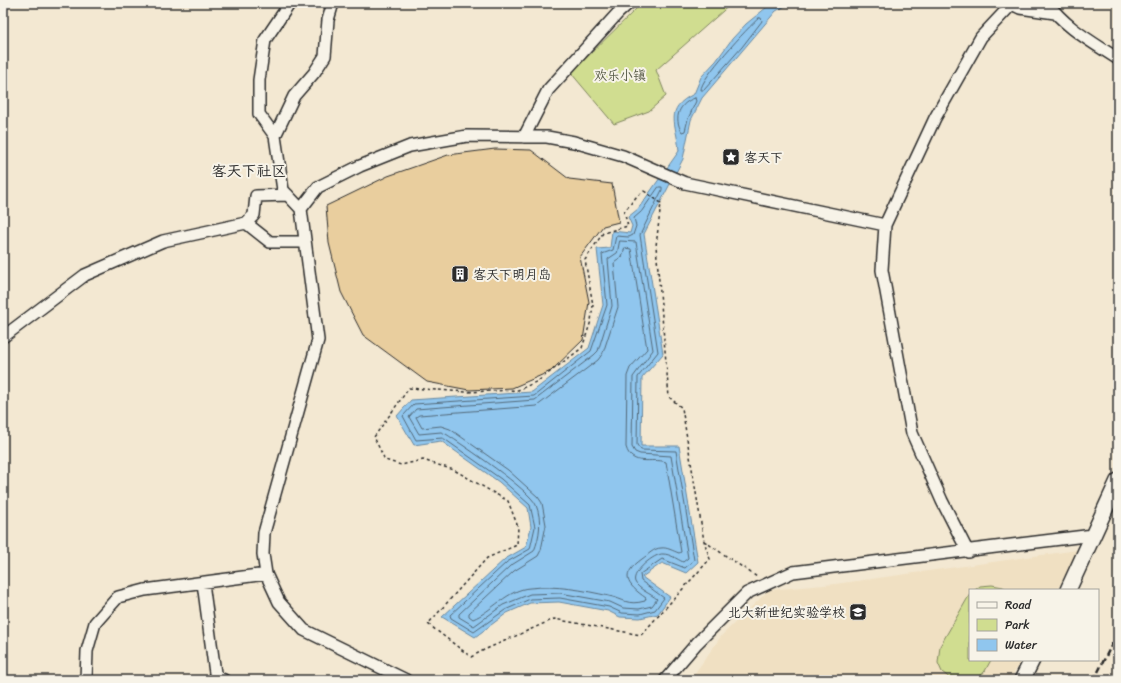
<svg xmlns="http://www.w3.org/2000/svg" width="1121" height="683" font-family="Sriracha,'LXGW WenKai TC',sans-serif">
<style>
.built{fill:#f0e0c2}
.green{fill:#d0dd90;stroke:#7e845e}
.water{fill:#90c6ee;stroke:#6888a0}
.lines{fill:none;stroke-linecap:round;stroke-linejoin:round}
.shore{stroke:#536979;stroke-width:1}
.building{fill:#e9ce9e;stroke:#2b2b2b}
.street-casing{stroke:#2b2b2b;stroke-width:14}
.secondary-casing{stroke:#2b2b2b;stroke-width:18}
.path{stroke:#2b2b2b;stroke-width:1.5;stroke-dasharray:3 3;stroke-linecap:butt}
.street{stroke:#f7f3e8;stroke-width:11}
.secondary{stroke:#f7f3e8;stroke-width:15}
.rail{stroke:#2b2b2b;stroke-width:2.5;stroke-dasharray:6 3;stroke-linecap:butt}
.labels{text-anchor:middle;stroke-width:4;stroke-linejoin:round;paint-order:stroke}
.park-label{font-size:13px;fill:#545844;stroke:#f7f3e8}
.poi-label{font-size:13px;fill:#2b2b2b;stroke:#f7f3e8;text-anchor:start}
.quarter-label{font-size:15px;fill:#2b2b2b;stroke:#f7f3e8}
</style>
<rect width="100%" height="100%" fill="#f3e8d2"/>
<filter id="ink" filterUnits="userSpaceOnUse"><feTurbulence type="fractalNoise" baseFrequency=".025" numOctaves="2"/><feDisplacementMap in="SourceGraphic" scale="8" xChannelSelector="R" yChannelSelector="G"/><feConvolveMatrix kernelMatrix="1 2 1 2 8 2 1 2 1" color-interpolation-filters="sRGB"/></filter>
<g filter="url(#ink)">
<path class="built" d="M1078,550L1057,590H970V660H1021L1010,680H690L722,635L769,590L835,584Z"/>
<path class="green" d="M642,3H732L656,70L666,96L649,111L614,124L571,73Z
M992,585L1003,587L1007,590H975L980,586Z
M970,594V660H991L985,671L977,680L951,679L942,672L938,663L940,646Z"/>
<path class="water" d="M772,3H791L776,11L702,98L691,120L683,159L644,234L663,354L642,378L641,446H679L698,562L686,573L662,563L642,577L670,597L658,614L640,618L620,617L608,611L559,602L530,603L507,613L475,637L442,617L505,559L526,547L531,527L528,508L499,482L441,441L414,445L397,416L411,400L532,392L589,348L603,305L597,249L610,248L612,231L630,233L632,226L628,217L638,209L679,151C677,124 663,109 694,94L701,77L716,61L732,39L746,24Z"/>
<g class="lines">
<path class="shore" d="M759,18H761L762,21L742,47L704,90H701C700,79 748,27 759,18Z
M695,98L696,101L688,119L685,131L682,132C673,118 679,103 695,98Z
M659,187H662V190L640,235L658,352L638,377L637,445L641,450L676,451L694,560L685,568L662,559L640,574L641,581L664,598L655,610L640,614L622,613L609,607L560,598L530,599L505,610L474,632L451,618L450,615L507,562L530,549L535,527L530,505L501,479L443,438L416,440L403,416L414,404L534,396L591,351L607,305L602,254L613,250L616,236L629,237L633,235L636,226L634,218L641,212Z
M620,241L636,242L653,350L633,377L632,447L635,452L640,454L671,456L688,558L683,562C677,559 670,554 663,554C655,553 631,572 635,582C638,589 651,594 657,599L652,606L639,609L623,608L610,602L560,593L530,594L503,605L474,626L459,617V614L510,566L534,551C540,536 542,520 536,505C530,490 463,445 446,434L441,432L419,434L409,417L416,409L535,400L594,355L598,351L612,306L608,259L617,253Z
M625,248L631,249L647,349L630,368L627,376L626,447C632,468 652,457 666,462L681,552L679,553C673,551 667,547 661,548C654,548 648,555 642,559C620,575 626,584 646,598L645,601C627,606 624,599 609,596C583,590 556,585 530,588C508,589 491,612 473,619L469,616V613L514,571L538,556L541,550L546,525L542,503L538,497L508,470L450,429L441,426L422,428L416,417L419,415L537,406L598,360L603,353L618,307L614,263L622,257Z"/>
</g>
<path class="building" d="M495,149L531,150L569,179L612,184L619,222L603,226L580,257L589,302L583,340L551,371L512,388L469,390L427,382L363,335L341,292L329,243L326,206L388,176L448,155Z"/>
<g class="lines">
<defs>
<path id="street" d="M333,3L328,20L325,56L314,73L294,96L275,136L283,190L301,209L318,340L264,533L263,554L266,574L279,602L304,630L406,680
M1010,3L1020,8L1055,13
M1048,3C1064,27 1094,43 1118,59
M275,136L259,114V80L265,40L290,3
M524,137L548,90L618,13L629,3
M301,209L318,187L360,166L410,146L467,136L547,137L574,142L623,156L685,183L885,225
M246,223L270,242H304
M3,337L85,275L163,241L246,223L254,215L256,196L288,195
M968,552L942,501L912,433L882,270L885,225L935,118L981,37L1011,5
M203,583L215,673L219,678L224,680
M86,680L87,651L95,623L118,597L145,590L266,574
M665,680L697,643L747,593L793,572L1093,535"/>
<path id="secondary" d="M1068,590L1118,481
M1022,680L1032,660"/>
</defs>
<use href="#street" class="street-casing"/>
<use href="#secondary" class="secondary-casing"/>
<path class="path" d="M644,191L661,203L656,246L669,397L682,408L704,541L710,559L641,635L554,619L484,650L471,657L428,624L487,558L517,545L518,527L508,501L454,470L423,460L401,465L385,460L374,437L409,388L466,392L518,390L538,381L582,348L591,321L593,305L585,260L603,233L628,226L624,212L637,196Z
M704,541L757,577"/>
<use href="#street" class="street"/>
<use href="#secondary" class="secondary"/>
<path class="rail" d="M1094,680L1118,632"/>
</g>
</g>
<defs>
<symbol id="sight-square" viewBox="-11 -11 22 22"><rect x="-9" y="-9" width="18" height="18" rx="4" fill="#2b2b2b" stroke="#f7f3e8"/><path d="M0-6L1.8-2.2L6-1.7L2.9 1.2L3.7 5.4L0 3.3L-3.7 5.4L-2.9 1.2L-6-1.7L-1.8-2.2Z" fill="#fff"/></symbol>
<symbol id="building-square" viewBox="-11 -11 22 22"><rect x="-9" y="-9" width="18" height="18" rx="4" fill="#2b2b2b" stroke="#f7f3e8"/><path d="M-4-6H4V6H1V3H-1V6H-4ZM-2.5-4.3h1.7v1.8h-1.7ZM.8-4.3h1.7v1.8H.8ZM-2.5-1h1.7V.8h-1.7ZM.8-1h1.7V.8H.8Z" fill="#fff"/></symbol>
<symbol id="school-square" viewBox="-11 -11 22 22"><rect x="-9" y="-9" width="18" height="18" rx="4" fill="#2b2b2b" stroke="#f7f3e8"/><path d="M0-5L7-2L0 1L-7-2ZM-4 1L0 2.5L4 1V4Q0 6-4 4Z" fill="#fff"/></symbol>
</defs>
<g fill-rule="evenodd">
<use href="#sight-square" x="721" y="147" width="20" height="20"/>
<use href="#building-square" x="450" y="264" width="20" height="20"/>
<use href="#school-square" x="848" y="602" width="20" height="20"/>
</g>
<g class="labels">
<g class="park-label">
<text x="620" y="80">欢乐小镇</text>
</g>
<g class="poi-label">
<text x="744" y="162">客天下</text>
<text x="473" y="279">客天下明月岛</text>
<text x="845" y="617" text-anchor="end">北大新世纪实验学校</text>
</g>
<g class="quarter-label">
<text x="249" y="176">客天下社区</text>
</g>
</g>
<rect width="1121" height="683" fill="none" stroke="#f7f3e8" stroke-width="16"/>
<rect x="8" y="8" width="1105" height="667" fill="none" stroke="#2b2b2b" stroke-width="1.5" filter="url(#ink)"/>
<rect x="969" y="589" width="130" height="72" fill="#f7f3e8" stroke="#a5a39c"/>
<rect x="977" y="602" width="20" height="6" fill="#f7f3e8" stroke="#a5a39c"/>
<text x="1005" y="609" font-size="12" fill="#2b2b2b">Road</text>
<rect x="977" y="619" width="20" height="12" fill="#d0dd90" stroke="#a5a39c"/>
<text x="1005" y="629" font-size="12" fill="#2b2b2b">Park</text>
<rect x="977" y="639" width="20" height="12" fill="#90c6ee" stroke="#a5a39c"/>
<text x="1005" y="649" font-size="12" fill="#2b2b2b">Water</text>
</svg>
